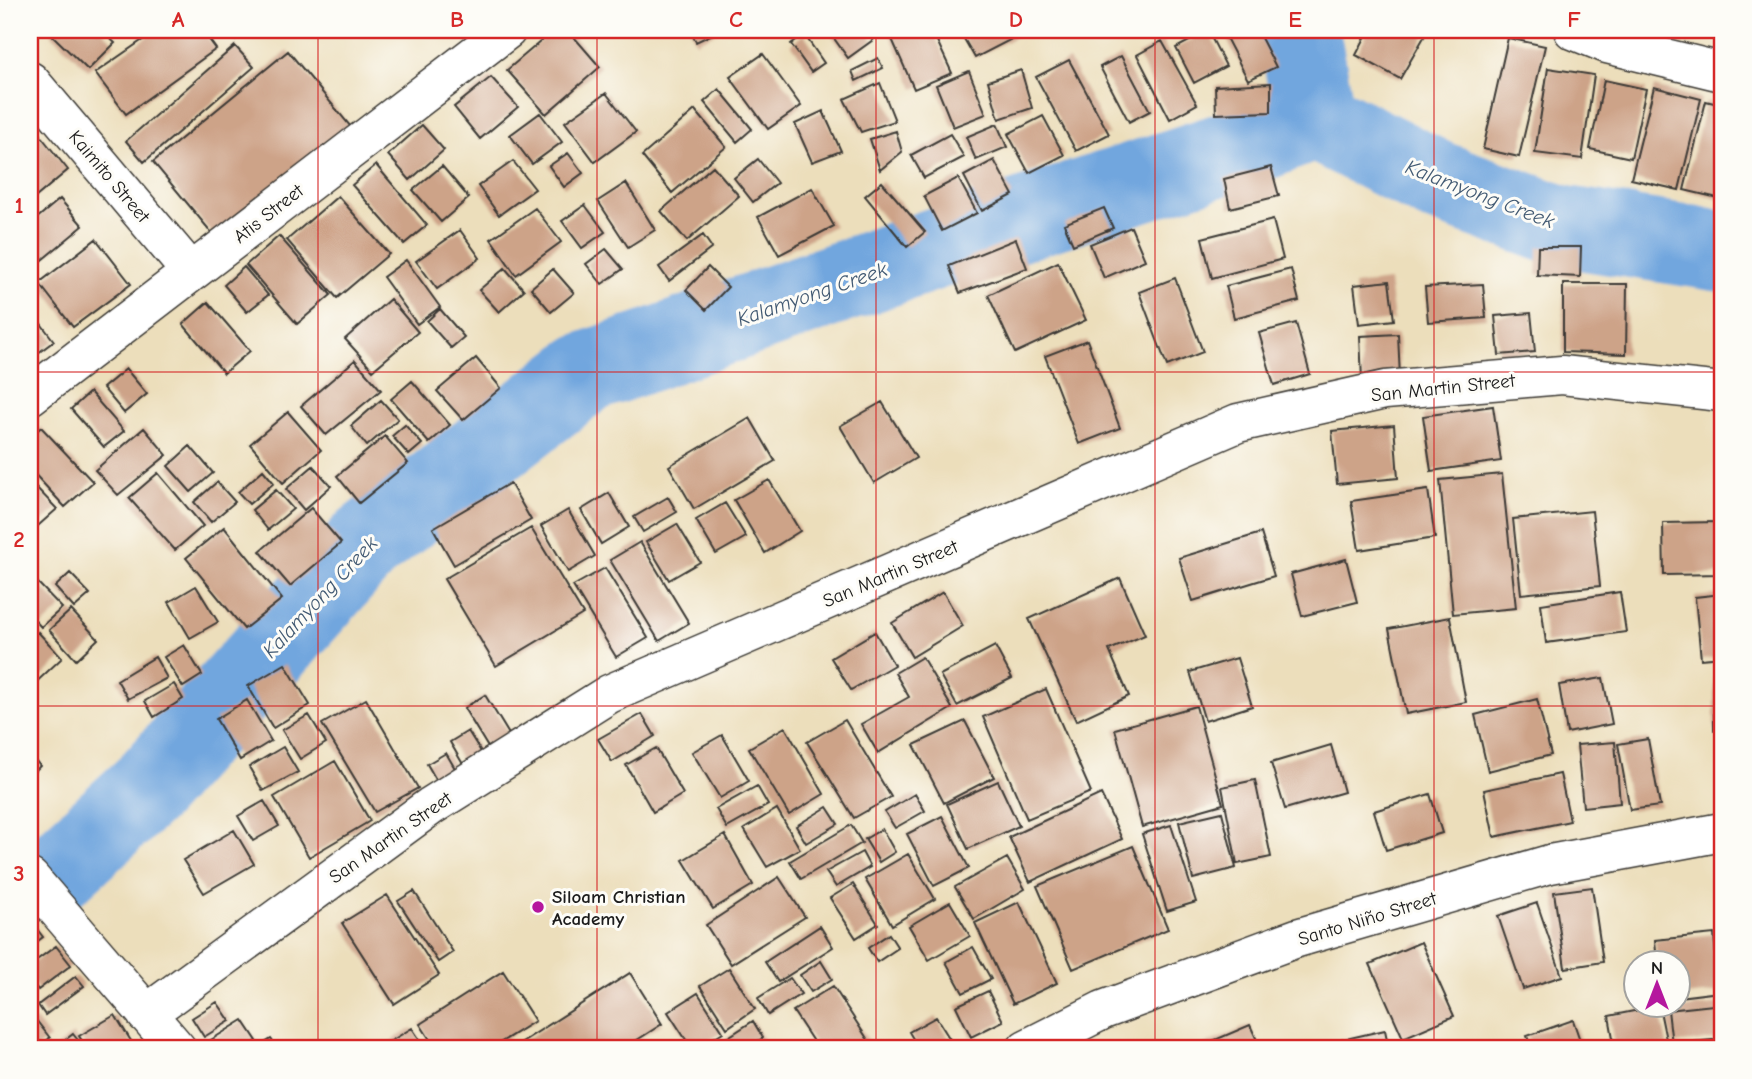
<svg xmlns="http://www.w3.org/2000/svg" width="1752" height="1079" font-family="'Comic Neue',sans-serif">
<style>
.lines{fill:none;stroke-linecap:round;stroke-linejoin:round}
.river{stroke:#71a6de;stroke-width:82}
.building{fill:#cda388}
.minor-casing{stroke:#3b3934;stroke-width:41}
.minor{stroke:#fff;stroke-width:38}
.grid{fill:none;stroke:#d62828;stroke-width:2;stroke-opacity:0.55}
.poi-dot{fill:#b5179e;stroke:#fdfcf7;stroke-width:2.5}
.labels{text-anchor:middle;stroke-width:6;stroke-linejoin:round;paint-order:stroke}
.street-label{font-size:19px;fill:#1c1c1c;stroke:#fdfcf7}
.poi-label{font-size:19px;font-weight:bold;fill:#1c1c1c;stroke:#fdfcf7;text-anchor:start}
.water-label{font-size:21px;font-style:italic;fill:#425a73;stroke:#fdfcf7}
.neatline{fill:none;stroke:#d62828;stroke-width:2.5}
.grid-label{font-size:23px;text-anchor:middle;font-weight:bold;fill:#d62828}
</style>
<rect width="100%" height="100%" fill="#fdfcf7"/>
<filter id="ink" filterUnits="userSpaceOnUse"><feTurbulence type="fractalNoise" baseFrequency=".0143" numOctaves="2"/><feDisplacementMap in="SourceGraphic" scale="14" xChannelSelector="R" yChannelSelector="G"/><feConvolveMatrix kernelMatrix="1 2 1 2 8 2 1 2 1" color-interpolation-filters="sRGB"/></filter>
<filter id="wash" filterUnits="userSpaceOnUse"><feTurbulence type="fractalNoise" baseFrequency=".00686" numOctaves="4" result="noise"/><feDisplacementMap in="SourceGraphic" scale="28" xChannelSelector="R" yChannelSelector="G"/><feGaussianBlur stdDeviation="1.57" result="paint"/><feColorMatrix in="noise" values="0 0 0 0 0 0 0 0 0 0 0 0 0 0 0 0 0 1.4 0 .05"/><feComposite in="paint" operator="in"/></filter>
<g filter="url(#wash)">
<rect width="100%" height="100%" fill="#ecdebb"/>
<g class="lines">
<path class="river" d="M1293,30L1302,48L1315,119
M60,868L146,789L367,542L586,373L951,243L1241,148L1315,119L1436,181L1560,226L1722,251"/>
</g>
<g id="blocks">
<path class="building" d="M55,30H101L115,43L88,70L51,34Z
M157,30H202L216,49L126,114L95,73Z
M229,30H248L236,39Z
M554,30H568L600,67L546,114L507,70Z
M690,30H721L696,42Z
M828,30H865L873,40L848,58Z
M888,30H932L952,73L914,89Z
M959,30H1029L975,58Z
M1222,30H1257L1276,67L1248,80Z
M1369,30H1428L1400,79L1356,55Z
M1208,31L1226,66L1194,83L1176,48Z
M804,34L824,63L811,72L791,44Z
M1508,38L1545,46L1519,157L1483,149Z
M1162,41L1197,104L1170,119L1137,55Z
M235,46L254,67L144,162L126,141Z
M288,51L351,127L216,238L153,162Z
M763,54L801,106L768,129L730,77Z
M1121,56L1150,111L1129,122L1100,67Z
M878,58L883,68L856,81L852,71Z
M1069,60L1109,134L1076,151L1036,77Z
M1548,68L1594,75L1582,159L1535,153Z
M1021,70L1032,108L999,119L988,81Z
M969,71L986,114L953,127L936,85Z
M491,77L518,107L480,139L454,107Z
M1604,80L1646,89L1631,158L1590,149Z
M880,83L895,121L861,132L844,99Z
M1271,83V112L1216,114L1215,86Z
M1654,87L1701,99L1679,190L1631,179Z
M719,89L752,129L737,142L704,102Z
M606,93L636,132L595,162L565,122Z
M1706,101L1722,105V199L1684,190Z
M695,110L726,147L672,193L642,156Z
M823,111L841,151L812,162L795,124Z
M540,113L562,142L532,164L510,135Z
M1043,116L1064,155L1029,173L1008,134Z
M997,124L1007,147L976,160L966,137Z
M422,125L444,150L410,180L388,155Z
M896,131L902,152L880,170L870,139Z
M950,134L964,157L924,178L911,155Z
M40,135L68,170L30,202V144Z
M568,153L583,173L564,187L549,166Z
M758,159L777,183L753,202L734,178Z
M994,160L1013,195L982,211L964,176Z
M513,161L535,189L499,215L478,186Z
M376,165L427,225L404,244L352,185Z
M442,166L469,198L441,222L413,190Z
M713,166L739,196L687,241L661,211Z
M1271,167L1279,196L1230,208L1224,179Z
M958,178L977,213L942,231L924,196Z
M882,182L925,232L907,247L865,196Z
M626,183L655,230L628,247L598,201Z
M812,188L834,226L779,255L758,217Z
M338,196L389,254L337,298L287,240Z
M60,199L83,226L31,269L30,224Z
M585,205L605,232L582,248L562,221Z
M535,208L561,242L516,275L491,239Z
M1104,208L1113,228L1073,245L1064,224Z
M1273,220L1283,259L1212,278L1202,238Z
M1131,227L1145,260L1104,278L1090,244Z
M460,230L480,258L437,289L416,261Z
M703,235L712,248L669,281L659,267Z
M279,236L331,295L297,324L246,265Z
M96,239L131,284L73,327L39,283Z
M1016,239L1027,268L960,293L949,266Z
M1538,247H1581L1580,277L1537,275Z
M606,249L623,269L602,284L586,264Z
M406,260L440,307L417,324L383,277Z
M1058,262L1086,320L1015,353L988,295Z
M244,267L268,295L247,312L224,285Z
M708,267L728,287L706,310L686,290Z
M505,268L524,290L499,312L479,290Z
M553,269L574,293L551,312L531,288Z
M1291,269L1299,301L1234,318L1226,286Z
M1175,278L1203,352L1167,366L1139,292Z
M1389,281L1394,320L1359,324L1354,285Z
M1483,284L1486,318L1428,322L1425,287Z
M1563,284H1627L1626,354L1563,352Z
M390,299L418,332L373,370L345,339Z
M208,302L250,351L224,373L183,324Z
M30,309L54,341L30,359Z
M440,309L464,337L451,348L427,321Z
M1531,313L1535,352L1499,355L1495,316Z
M1296,323L1310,374L1274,385L1259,333Z
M1398,334L1400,378L1362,380L1360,336Z
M1087,340L1120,428L1079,444L1045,356Z
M476,358L501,388L463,420L437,391Z
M355,360L381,390L326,435L301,406Z
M126,369L147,394L124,413L103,388Z
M412,381L450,425L429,443L391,399Z
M90,392L124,431L104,447L71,409Z
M381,400L398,419L367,446L351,426Z
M882,402L916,458L874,483L840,426Z
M1493,406L1501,461L1431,471L1423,416Z
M288,412L321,450L283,483L250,444Z
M750,418L775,461L694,509L669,466Z
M405,425L422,444L409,455L392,436Z
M1394,425L1398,478L1337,484L1332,431Z
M41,427L93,482L65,507L30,469V438Z
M144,428L167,455L118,495L95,470Z
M385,436L408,463L359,503L337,476Z
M190,446L213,473L191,492L168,466Z
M313,466L331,486L304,510L286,489Z
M263,470L274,483L249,504L238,492Z
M158,473L203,526L175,550L129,498Z
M1502,474L1516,608L1453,614L1440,480Z
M769,480L800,531L765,553L734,500Z
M217,482L235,502L211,522L194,502Z
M32,483L57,509L30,533V484Z
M510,483L531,520L454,565L433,528Z
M276,490L293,509L268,530L252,510Z
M1428,490L1435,538L1359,550L1351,501Z
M609,493L629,527L601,544L581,510Z
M668,497L677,512L643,532L634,517Z
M725,503L746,537L716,554L696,520Z
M311,508L341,543L290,586L260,551Z
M568,510L595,556L568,572L541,526Z
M1592,511L1600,586L1521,594L1513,519Z
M1719,522L1720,574L1664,575L1663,523Z
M677,524L700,562L669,580L646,542Z
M224,527L282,599L244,629L186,558Z
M531,528L583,614L496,666L444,579Z
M1261,533L1274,576L1193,601L1179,558Z
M640,542L689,623L659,641L610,560Z
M1346,559L1357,602L1302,616L1291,574Z
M605,568L648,638L616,657L573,586Z
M70,573L90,594L74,608L55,587Z
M1120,578L1145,635L1109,650L1129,696L1076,721L1029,619Z
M38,583L62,608L41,627L30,615V591Z
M196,586L218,622L190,638L169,602Z
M943,592L963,626L912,657L892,623Z
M1620,592L1626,632L1546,643L1541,604Z
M1722,594V657L1701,659L1695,597Z
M71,610L98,639L76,660L49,630Z
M1450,617L1466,702L1406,714L1389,629Z
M38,632L62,658L30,688V639Z
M875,632L894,665L851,690L831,658Z
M184,645L202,675L183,687L164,657Z
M995,646L1012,678L957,706L940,675Z
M155,657L167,678L128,699L117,680Z
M922,657L952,708L878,753L861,724L909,697L895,673Z
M1237,658L1252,706L1205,721L1190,672Z
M285,664L310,705L273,728L248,686Z
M1714,672H1722V730H1714Z
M1603,678L1612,724L1567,733L1559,685Z
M174,684L183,699L154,717L145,701Z
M1046,689L1091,792L1027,819L983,717Z
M485,695L510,736L489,749L464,708Z
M366,699L418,788L375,812L322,724Z
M1537,699L1551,755L1488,771L1475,715Z
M247,700L271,741L240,760L216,719Z
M1196,706L1223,804L1142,827L1115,729Z
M642,714L655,736L612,762L598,739Z
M309,715L326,743L300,759L282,730Z
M845,720L891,797L854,818L807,742Z
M965,721L994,777L944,803L914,745Z
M785,727L824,794L789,815L749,748Z
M468,731L483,755L464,766L450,742Z
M722,735L749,781L720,798L692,752Z
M1648,739L1660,806L1630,810L1618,744Z
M1615,742L1620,803L1583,807L1577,745Z
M1331,745L1344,792L1285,809L1271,763Z
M283,747L298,772L263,791L249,767Z
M656,748L683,794L653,812L626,765Z
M446,753L457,772L438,783L427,764Z
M30,754L40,766L30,776Z
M335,761L370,821L309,857L274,797Z
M1560,774L1570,821L1494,837L1484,790Z
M1255,780L1271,857L1237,864L1222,787Z
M998,781L1019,826L968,849L947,804Z
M757,786L768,805L727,828L716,809Z
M915,794L925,811L895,828L885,812Z
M1101,794L1122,839L1030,882L1009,837Z
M1430,794L1442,833L1386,850L1374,811Z
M264,801L279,826L253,841L238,816Z
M827,807L838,824L806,843L796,826Z
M777,809L800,849L767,867L744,829Z
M1222,812L1236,868L1193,879L1179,822Z
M942,816L969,868L934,886L907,834Z
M851,825L862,843L801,879L790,861Z
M1171,825L1196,902L1167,911L1142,834Z
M882,829L895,852L879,862L865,839Z
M234,830L254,864L204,893L183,860Z
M725,835L753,885L713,909L683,860Z
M1133,846L1168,929L1073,969L1037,886Z
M862,852L870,867L836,887L826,872Z
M908,854L935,899L892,925L865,879Z
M1007,858L1025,889L974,919L955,887Z
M779,877L805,917L731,964L706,925Z
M853,884L878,924L856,938L830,898Z
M1592,887L1603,962L1565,968L1554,892Z
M414,891L453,952L438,962L398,901Z
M387,895L439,975L394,1004L342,923Z
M950,902L970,936L929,960L909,926Z
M1019,902L1057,983L1013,1004L975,923Z
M1537,903L1562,976L1523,989L1498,916Z
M30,920L43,937L30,947Z
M820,926L833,947L778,982L765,962Z
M889,934L898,948L877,962L868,948Z
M1714,934L1719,992L1678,997V964H1657L1655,940Z
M1421,942L1454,1016L1403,1038L1370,964Z
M56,946L71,965L38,990L30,979V965Z
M973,947L991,979L963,993L946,962Z
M821,961L832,979L811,992L800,975Z
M729,968L755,1009L727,1028L700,986Z
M503,971L535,1021L490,1049H436L420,1024Z
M630,973L662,1024L623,1049H511Z
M76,976L84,986L45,1015L38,1005Z
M790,978L801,994L768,1015L758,998Z
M833,986L870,1043L860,1049H818L793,1011Z
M988,991L1003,1021L971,1037L956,1006Z
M698,993L723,1032L696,1049H692L668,1012Z
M217,1002L230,1021L204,1037L192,1018Z
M1722,1004V1039L1672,1044L1668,1010Z
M1659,1006L1668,1049H1615L1609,1016Z
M115,1015L136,1049H87L79,1036Z
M936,1017L956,1049H919L909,1032Z
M36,1020L50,1038L35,1049H30V1024Z
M243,1020L257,1041L245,1049H210L206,1043Z
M1573,1020L1583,1049H1532L1527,1036Z
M753,1021L763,1038L745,1049H710Z
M1250,1025L1261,1049H1194Z
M412,1028L426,1049H378Z
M1385,1030L1389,1049H1338L1337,1041Z
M73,1034L85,1049H58L56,1047Z
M271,1039L278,1049H255Z"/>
</g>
</g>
<g filter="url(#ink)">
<use href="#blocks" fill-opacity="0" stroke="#3b3934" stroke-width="2"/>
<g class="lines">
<defs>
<path id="minor" d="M1573,30L1607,44L1722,72
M30,81L191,272
M30,396L507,30
M30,878L177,1049
M146,1014L431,806L609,694L1238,423L1385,390L1562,375L1722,392
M1026,1049L1103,1010L1297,938L1550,864L1722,832"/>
</defs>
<use href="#minor" class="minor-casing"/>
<use href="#minor" class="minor"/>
</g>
</g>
<path class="grid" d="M318,30V1049M597,30V1049M876,30V1049M1155,30V1049M1434,30V1049M30,372H1722M30,706H1722"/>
<circle class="poi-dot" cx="538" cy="907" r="7"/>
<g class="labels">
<g class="street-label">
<text transform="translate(110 176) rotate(50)" y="7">Kaimito Street</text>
<text transform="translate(268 213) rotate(-38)" y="7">Atis Street</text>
<text transform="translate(1443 387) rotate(-6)" y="7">San Martin Street</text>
<text transform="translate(890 573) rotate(-23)" y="7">San Martin Street</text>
<text transform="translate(390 837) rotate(-35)" y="7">San Martin Street</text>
<text transform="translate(1367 918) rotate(-17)" y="7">Santo Niño Street</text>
</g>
<g class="poi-label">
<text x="552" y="903">Siloam Christian<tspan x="552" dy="22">Academy</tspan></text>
</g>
<g class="water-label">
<text transform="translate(1480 194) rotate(21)" y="7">Kalamyong Creek</text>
<text transform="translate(812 294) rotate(-19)" y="7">Kalamyong Creek</text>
<text transform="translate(320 597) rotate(-47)" y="7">Kalamyong Creek</text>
</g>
</g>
<rect width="1752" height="1079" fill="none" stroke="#fdfcf7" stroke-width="77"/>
<g transform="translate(1657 984)"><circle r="33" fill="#fdfcf7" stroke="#a3a29f" stroke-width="2"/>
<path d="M0-5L12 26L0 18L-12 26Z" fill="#b5179e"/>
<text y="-10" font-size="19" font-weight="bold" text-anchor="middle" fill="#1c1c1c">N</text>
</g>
<rect x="38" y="38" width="1676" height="1002" class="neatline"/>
<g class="grid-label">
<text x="178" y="27">A</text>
<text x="457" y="27">B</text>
<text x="736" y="27">C</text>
<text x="1016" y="27">D</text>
<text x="1295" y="27">E</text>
<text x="1574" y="27">F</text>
<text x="19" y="213">1</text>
<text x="19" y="547">2</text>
<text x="19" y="881">3</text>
</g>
</svg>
